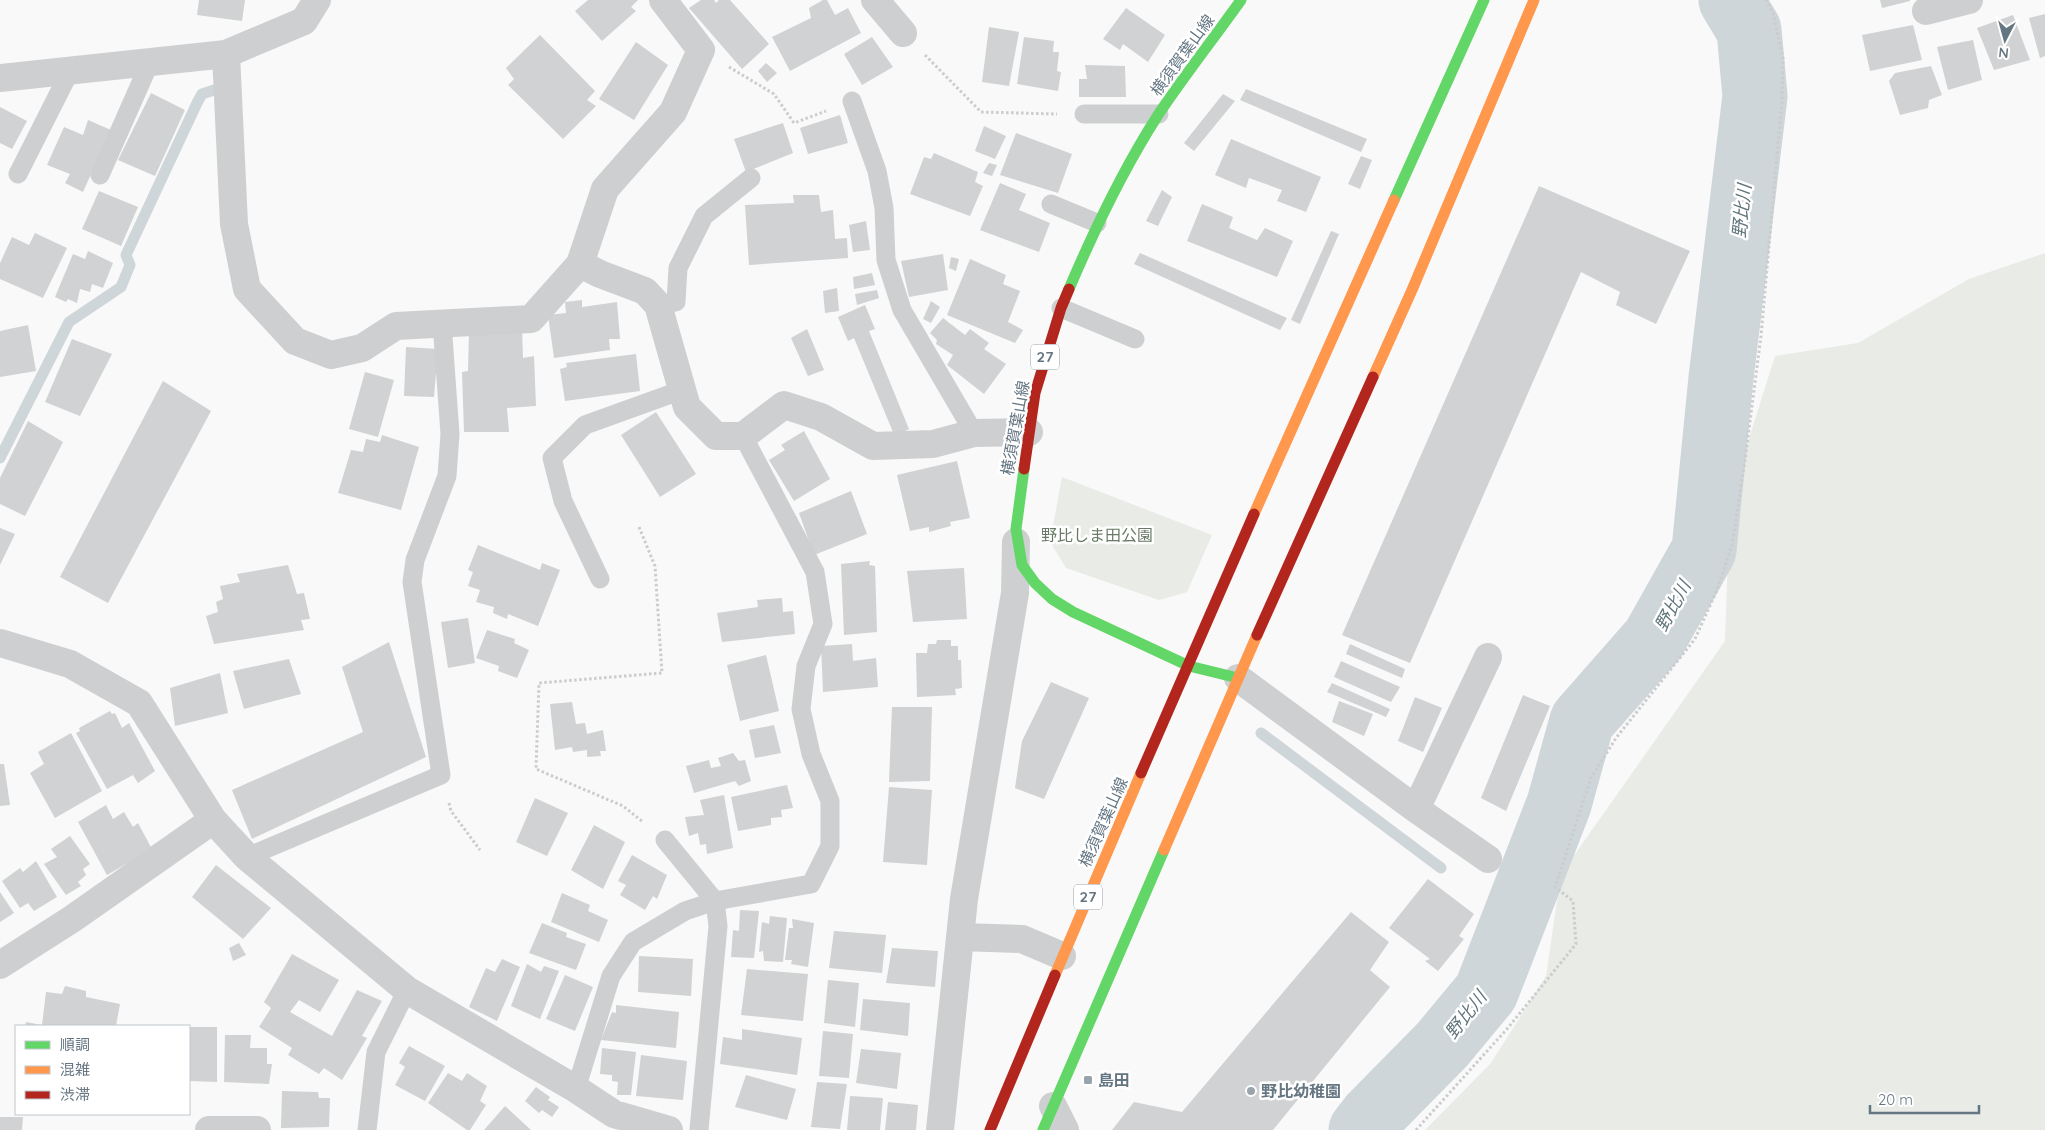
<svg xmlns="http://www.w3.org/2000/svg" width="2045" height="1130" font-family="Quicksand,'Noto Sans JP',sans-serif">
<style>
.green{fill:#e8ebe6}
.lines{fill:none;stroke-linecap:round;stroke-linejoin:round}
.stream{stroke:#ced6d9;stroke-width:11}
.river{stroke:#ced6d9;stroke-width:65}
.building{fill:#d0d2d3}
.path{stroke:#cbcccd;stroke-width:3;stroke-dasharray:2.5 2.5;stroke-linecap:butt}
.lane{stroke:#cecfd0;stroke-width:19}
.street{stroke:#cecfd0;stroke-width:28}
.fast{stroke:#63d668;stroke-width:11}
.slow{stroke:#ff974d;stroke-width:11}
.jam{stroke:#b3261e;stroke-width:11}
.poi-dot{fill:#99a4ac;stroke:#fff;stroke-width:2}
.labels{text-anchor:middle;stroke-width:5;stroke-linejoin:round;paint-order:stroke}
.shield{fill:#fff;stroke:#939fa8;stroke-width:1}
.shield-label{font-size:15px;font-weight:bold;fill:#657683}
.street-label{font-size:16px;fill:#657683;stroke:#fff}
.park-label{font-size:16px;fill:#687a64;stroke:#fff}
.poi-label{font-size:16px;font-weight:bold;fill:#657683;stroke:#fff;text-anchor:start}
.water-label{font-size:18px;font-style:italic;fill:#60757c;stroke:#fff}
</style>
<rect width="100%" height="100%" fill="#f9f9f9"/>
<path class="green" d="M2045,253V1130H1425L1491,1063L1546,976L1561,874L1725,641L1730,499L1775,356L1858,343L1969,279Z
M1062,477L1212,535L1187,592L1159,600L1066,568L1050,542Z"/>
<g class="lines">
<path class="stream" d="M0,458L69,322L121,287L130,265L126,255L197,103L202,94L214,90
M1261,733L1441,868"/>
<path class="river" d="M1361,1130L1372,1116L1442,1045L1486,992L1559,804L1582,721L1654,639L1704,550L1721,378L1755,96L1749,30L1731,0"/>
</g>
<path class="building" d="M199,0H245L242,21L197,15Z
M588,0H638L631,7L636,11L602,41L575,11Z
M701,0H714L716,3L719,0H730L769,44L742,69L689,8Z
M823,0H827L835,15L848,8L861,33L790,71L772,37L811,18L809,8Z
M1880,0H1910V1L1882,8Z
M1126,8L1165,35L1148,62L1123,44L1120,50L1103,39Z
M2045,14V56L2040,58L2029,18Z
M2013,15L2030,60L1994,70L1977,28Z
M1913,25L1922,60L1870,71L1862,35Z
M989,27L1019,32L1009,86L982,82Z
M540,35L595,91L587,100L596,106L563,139L508,85L514,79L506,68Z
M872,37L893,67L862,85L844,54Z
M1024,37L1054,41L1053,52H1059L1057,71L1061,72L1058,91L1017,84Z
M1973,40L1982,80L1948,90L1937,47Z
M636,42L668,65L634,120L599,99Z
M766,63L777,73L767,82L758,71Z
M1085,65L1125,66L1126,97H1079V79H1087Z
M1931,66L1942,95L1929,100L1928,108L1900,115L1889,81L1895,73Z
M1246,89L1367,139L1361,152L1240,100Z
M151,93L185,110L155,176L118,160Z
M1223,94L1235,101L1194,151L1184,143Z
M0,107L27,121L12,149L0,143Z
M840,115L848,143L808,154L800,128Z
M88,120L111,130L83,192L65,183L70,174L47,165L64,127L83,135Z
M783,123L793,153L746,172L734,139Z
M984,126L1006,136L995,159L975,151Z
M1016,133L1072,154L1058,193L1000,175Z
M1231,139L1321,177L1306,212L1277,201L1282,190L1249,178L1246,188L1215,175Z
M934,153L978,172L975,182L983,186L970,216L910,194L924,157L931,159Z
M1361,156L1372,160L1360,189L1348,184Z
M989,163L997,165L992,176L983,173Z
M1000,183L1026,194L1019,210L1050,223L1039,252L980,230Z
M1539,186L1690,251L1656,324L1616,305L1620,292L1581,272L1410,663L1342,635Z
M1162,190L1172,197L1158,226L1146,221Z
M99,191L138,207L121,246L82,229Z
M793,195H819L821,212L833,210L835,239L847,238L848,258L749,265L745,205L794,203Z
M1202,204L1233,217L1229,228L1257,240L1265,228L1293,241L1277,277L1187,241Z
M866,221L870,250L853,252L849,225Z
M1331,231L1339,234L1300,324L1291,320Z
M35,233L67,248L43,298L0,279V263L12,237L29,245Z
M88,251L113,263L103,288L92,284L90,292L80,289L77,303L68,299L66,302L55,297L73,254L85,259Z
M1140,253L1287,318L1280,330L1134,264Z
M943,254L948,290L909,297L901,261Z
M951,257L959,259L956,271L949,268Z
M970,259L1006,275L1003,284L1020,291L1008,322L1023,330L1015,343L947,315Z
M872,273L875,285L854,289L853,277Z
M837,288L839,311L825,313L823,291Z
M877,290L879,298L857,305L855,294Z
M582,300V307L617,302L620,339H609L610,350L554,358L548,315L566,313L565,302Z
M931,301L940,307L931,323L923,319Z
M865,305L875,329L869,331L909,429L895,437L854,338L848,341L838,317Z
M943,318L965,335L970,329L989,343L984,349L1006,364L984,394L947,365L953,355L936,344L937,340L930,333Z
M28,325L36,371L0,377V331Z
M522,328L523,358L534,356L536,406L507,408L509,432H464L462,372L468,371L469,330Z
M807,329L824,370L808,376L791,338Z
M72,339L112,354L80,416L45,402Z
M406,347L438,349L434,397L404,396Z
M636,354L640,391L565,401L560,369L567,367L566,363Z
M365,372L394,380L378,437L349,429Z
M163,381L211,411L108,603L60,577Z
M656,412L696,474L660,497L621,435Z
M28,421L63,442L25,516L0,504V478Z
M804,431L830,479L794,501L769,460L785,450L781,445Z
M382,435L419,447L401,510L338,493L351,450L363,452L366,439L380,442Z
M957,461L970,518L950,522L951,526L929,532V527L910,531L897,475Z
M851,491L867,534L814,555L799,513Z
M0,528L15,534L0,565Z
M478,545L540,570L542,563L560,570L538,626L508,614L507,619L493,613L494,607L476,602L480,590L468,586L473,572L468,570Z
M870,561L869,565L875,566L877,632L844,635L841,564Z
M288,565L297,594L304,593L310,619L301,620L304,630L214,644L206,616L218,612L216,602L223,599L220,586L240,582L237,574Z
M964,568L967,619L913,622L907,571Z
M782,598L783,612L793,611L795,634L722,642L717,613L758,607L757,600Z
M468,618L475,663L448,668L441,622Z
M487,630L515,639L514,643L529,650L517,678L498,671L499,666L476,658Z
M937,640H951V646H958V660H961L962,688L955,689L956,695L917,697L916,653H927L928,644H936Z
M389,642L426,757L252,839L232,790L363,732L342,667Z
M852,644L853,661L876,658L878,687L823,692L821,646Z
M1350,644L1405,669L1402,678L1346,654Z
M766,655L779,711L740,721L727,665Z
M289,659L301,694L244,709L233,671Z
M1341,661L1400,687L1391,702L1334,677Z
M220,673L228,713L175,726L170,688Z
M1051,682L1089,698L1044,799L1015,788L1022,741Z
M1332,683L1390,709L1386,717L1327,692Z
M1523,695L1550,706L1506,811L1481,798Z
M1415,697L1442,708L1423,752L1398,741Z
M1339,701L1373,714L1364,736L1332,722Z
M572,702L576,724L585,723L587,734L603,730L606,751H600L601,756L587,757V750L573,752L572,747L555,750L550,704Z
M892,707H932L930,781L889,782Z
M110,711L112,714L115,713L122,728L129,723L155,771L138,783L133,775L107,789L76,733L80,731L79,728Z
M774,725L781,753L755,758L749,730Z
M71,733L102,791L55,818L30,773L44,764L38,752Z
M733,753L739,761L745,760L751,781L739,786L735,781L694,793L686,766L709,760L711,768L721,766L718,758Z
M0,764H4L10,805L0,806Z
M787,785L793,808L781,810L782,817L771,818V825L738,831L731,797Z
M889,787L932,790L927,865L883,862Z
M724,795L733,848L707,854L706,844L700,845L698,833L689,836L685,817L704,815L700,800Z
M535,798L568,813L547,856L516,842Z
M106,805L113,819L124,812L133,827L138,823L152,849L107,875L78,822Z
M594,825L625,842L603,889L571,870Z
M70,836L90,864L83,869L86,875L78,882L81,886L66,895L44,864L57,857L51,849Z
M632,855L667,875L657,899L653,896L645,910L620,895L626,885L618,881Z
M36,861L57,897L34,911L28,903L20,908L2,881L20,868L23,872Z
M216,865L271,908L243,939L192,897Z
M1428,879L1474,914L1459,936L1464,939L1438,971L1425,961L1430,959L1389,928Z
M0,892L14,913L0,922Z
M562,893L590,905L588,911L608,920L599,942L551,922Z
M740,910L759,911L754,958L731,957L733,930L739,931Z
M1351,912L1389,942L1370,970L1390,987L1273,1130H1112L1134,1102L1182,1112Z
M770,916L787,918L783,962L764,961L763,951L759,952L762,922L769,924Z
M792,919L814,923L808,967L791,964L792,960H785L789,928H793Z
M542,923L567,933L566,937L586,944L576,970L529,953Z
M834,931L886,935L882,973L829,968Z
M239,943L246,955L233,961L229,948Z
M892,948L938,951L935,987L886,983Z
M292,954L339,980L320,1012L299,1000L290,1012L332,1036L357,990L382,1001L362,1036L367,1038L342,1080L324,1068L319,1074L288,1055L292,1048L259,1027L271,1008L264,1002Z
M639,956L693,959L691,996L638,992Z
M502,959L520,967L497,1021L469,1007L486,968L495,972Z
M527,964L541,972L544,966L559,971L540,1019L511,1006Z
M747,969L808,974L803,1021L741,1015Z
M565,975L593,987L575,1031L546,1019Z
M828,980L859,983L855,1027L824,1023Z
M65,986L86,991V997L120,1004L116,1026H25L26,1022L42,1025L46,992L62,994Z
M863,999L910,1003L908,1036L860,1030Z
M616,1005L679,1012L676,1048L601,1040L612,1012L616,1013Z
M189,1027H217V1082L189,1081Z
M742,1029L802,1038L797,1075L720,1064L723,1037L742,1040Z
M823,1031L853,1034L849,1078L819,1076Z
M225,1035H251L250,1048H267V1064H272L269,1084L224,1082Z
M409,1046L445,1066L425,1101L395,1085L405,1067L399,1063Z
M602,1048L636,1052L631,1095H617L618,1082L612,1081V1075L600,1074Z
M861,1049L901,1053L897,1089L856,1083Z
M641,1055L687,1061L683,1100L636,1096Z
M448,1073L462,1081L467,1073L487,1086L480,1101L486,1105L470,1130H467L428,1103Z
M746,1075L796,1089L787,1120L735,1107Z
M817,1082L847,1084L840,1129L811,1127Z
M536,1087L550,1097L548,1100L559,1107L552,1117L542,1110L539,1113L525,1101Z
M282,1091L318,1092L319,1098H330L329,1127L281,1128Z
M850,1096L883,1098L880,1130H847Z
M888,1102L918,1105L916,1130H885Z
M505,1106L531,1130H484Z
M0,1117H23L22,1130H0Z"/>
<g class="lines">
<path class="path" d="M925,55L981,112L1057,114
M729,67L774,94L794,123L826,111
M639,527L655,566L662,673L539,683L536,769L623,806L643,822
M449,803L451,811L480,850
M1416,1130L1507,1029L1576,944L1573,901L1555,887L1591,778L1616,738L1695,639L1717,590L1732,545L1745,460L1761,336L1782,100L1783,58L1773,13L1766,0"/>
<path class="lane" d="M852,101L877,171L884,208L886,260L902,310L974,433
M1084,114H1159
M18,174L70,71
M100,175L150,62
M1051,204L1097,223
M658,305L676,302L678,268L704,216L751,178
M1061,308L1135,339
M600,579L563,501L552,458L585,425L682,390
M665,840L715,901L718,926L699,1130
M247,857L441,775L412,582L415,560L447,476L450,434L442,323
M576,1089L611,976L633,942L685,911L715,901L811,884L830,846V801L811,754L801,709L806,666L823,624L815,572L743,436
M367,1130L376,1052L407,990"/>
<path class="street" d="M663,0L701,50L673,112L605,189L580,264L600,274L645,291L658,305L687,407L716,436H743L784,405L821,417L873,446L933,444L974,433L1029,432
M875,0L903,33
M1926,11L1969,0
M226,54L234,224L247,289L295,341L331,355L362,348L396,326L531,319L580,264
M0,78L226,54L304,21L317,0
M0,643L70,664L139,703L213,820L247,857L407,990L576,1089L614,1114L669,1130
M1238,678L1416,809L1488,859
M1416,809L1488,657
M960,937L1022,939L1062,956
M0,965L72,919L213,820
M1053,1106L1065,1130
M209,1130H257
M940,1130L964,899L1015,593L1016,542"/>
<path class="fast" d="M1394,200L1484,0
M1069,289C1095,228 1122,171 1158,115C1184,76 1214,38 1241,0
M1024,469L1016,529L1022,565L1035,583L1052,599L1073,612L1189,666L1238,678
M1043,1130L1164,850"/>
<path class="slow" d="M1373,377L1412,290L1534,0
M1254,514L1394,200
M1164,850L1257,635
M1055,975L1141,773"/>
<path class="jam" d="M1024,469L1035,393L1061,308L1069,289
M1257,635L1373,377
M1141,773L1254,514
M990,1130L1055,975"/>
</g>
<g class="poi-dot">
<rect x="1083" y="1075" width="10" height="10" rx="2.5"/>
<circle cx="1251" cy="1091" r="5"/>
</g>
<g class="labels">
<g class="shield">
<rect x="1031" y="344.5" width="28" height="25" rx="4"/>
<rect x="1074" y="884.5" width="28" height="25" rx="4"/>
</g>
<g class="shield-label">
<text x="1045" y="362">27</text>
<text x="1088" y="902">27</text>
</g>
<g class="street-label">
<text transform="translate(1182 55) rotate(-54)" y="6">横須賀葉山線</text>
<text transform="translate(1015 428) rotate(-80)" y="6">横須賀葉山線</text>
<text transform="translate(1103 822) rotate(-66)" y="6">横須賀葉山線</text>
</g>
<g class="park-label">
<text x="1097" y="541">野比しま田公園</text>
</g>
<g class="poi-label">
<text x="1098" y="1086">島田</text>
<text x="1261" y="1097">野比幼稚園</text>
</g>
<g class="water-label">
<text transform="translate(1742 211) rotate(-84)" y="6">野比川</text>
<text transform="translate(1673 606) rotate(-61)" y="6">野比川</text>
<text transform="translate(1466 1015) rotate(-52)" y="6">野比川</text>
</g>
</g>
<rect x="15" y="1025" width="175" height="90" fill="#ffffff" stroke="#c1c8cd"/>
<rect x="25" y="1041" width="25" height="8" fill="#63d668" stroke="#c1c8cd"/>
<text x="60" y="1050" font-size="15" fill="#657683">順調</text>
<rect x="25" y="1066" width="25" height="8" fill="#ff974d" stroke="#c1c8cd"/>
<text x="60" y="1075" font-size="15" fill="#657683">混雑</text>
<rect x="25" y="1091" width="25" height="8" fill="#b3261e" stroke="#c1c8cd"/>
<text x="60" y="1100" font-size="15" fill="#657683">渋滞</text>
<g transform="translate(2005 40) rotate(186)" stroke="#ffffff" stroke-width="4" paint-order="stroke">
<path d="M0-4L9 19L0 12L-9 19Z" fill="#657683"/>
<text y="-8" font-size="14" font-weight="bold" text-anchor="middle" fill="#657683">N</text>
</g>
<path d="M1870 1105v8h109v-8" fill="none" stroke="#657683" stroke-width="2.5"/>
<text x="1878" y="1105" font-size="15" fill="#657683" stroke="#ffffff" stroke-width="4" paint-order="stroke">20 m</text>
</svg>
